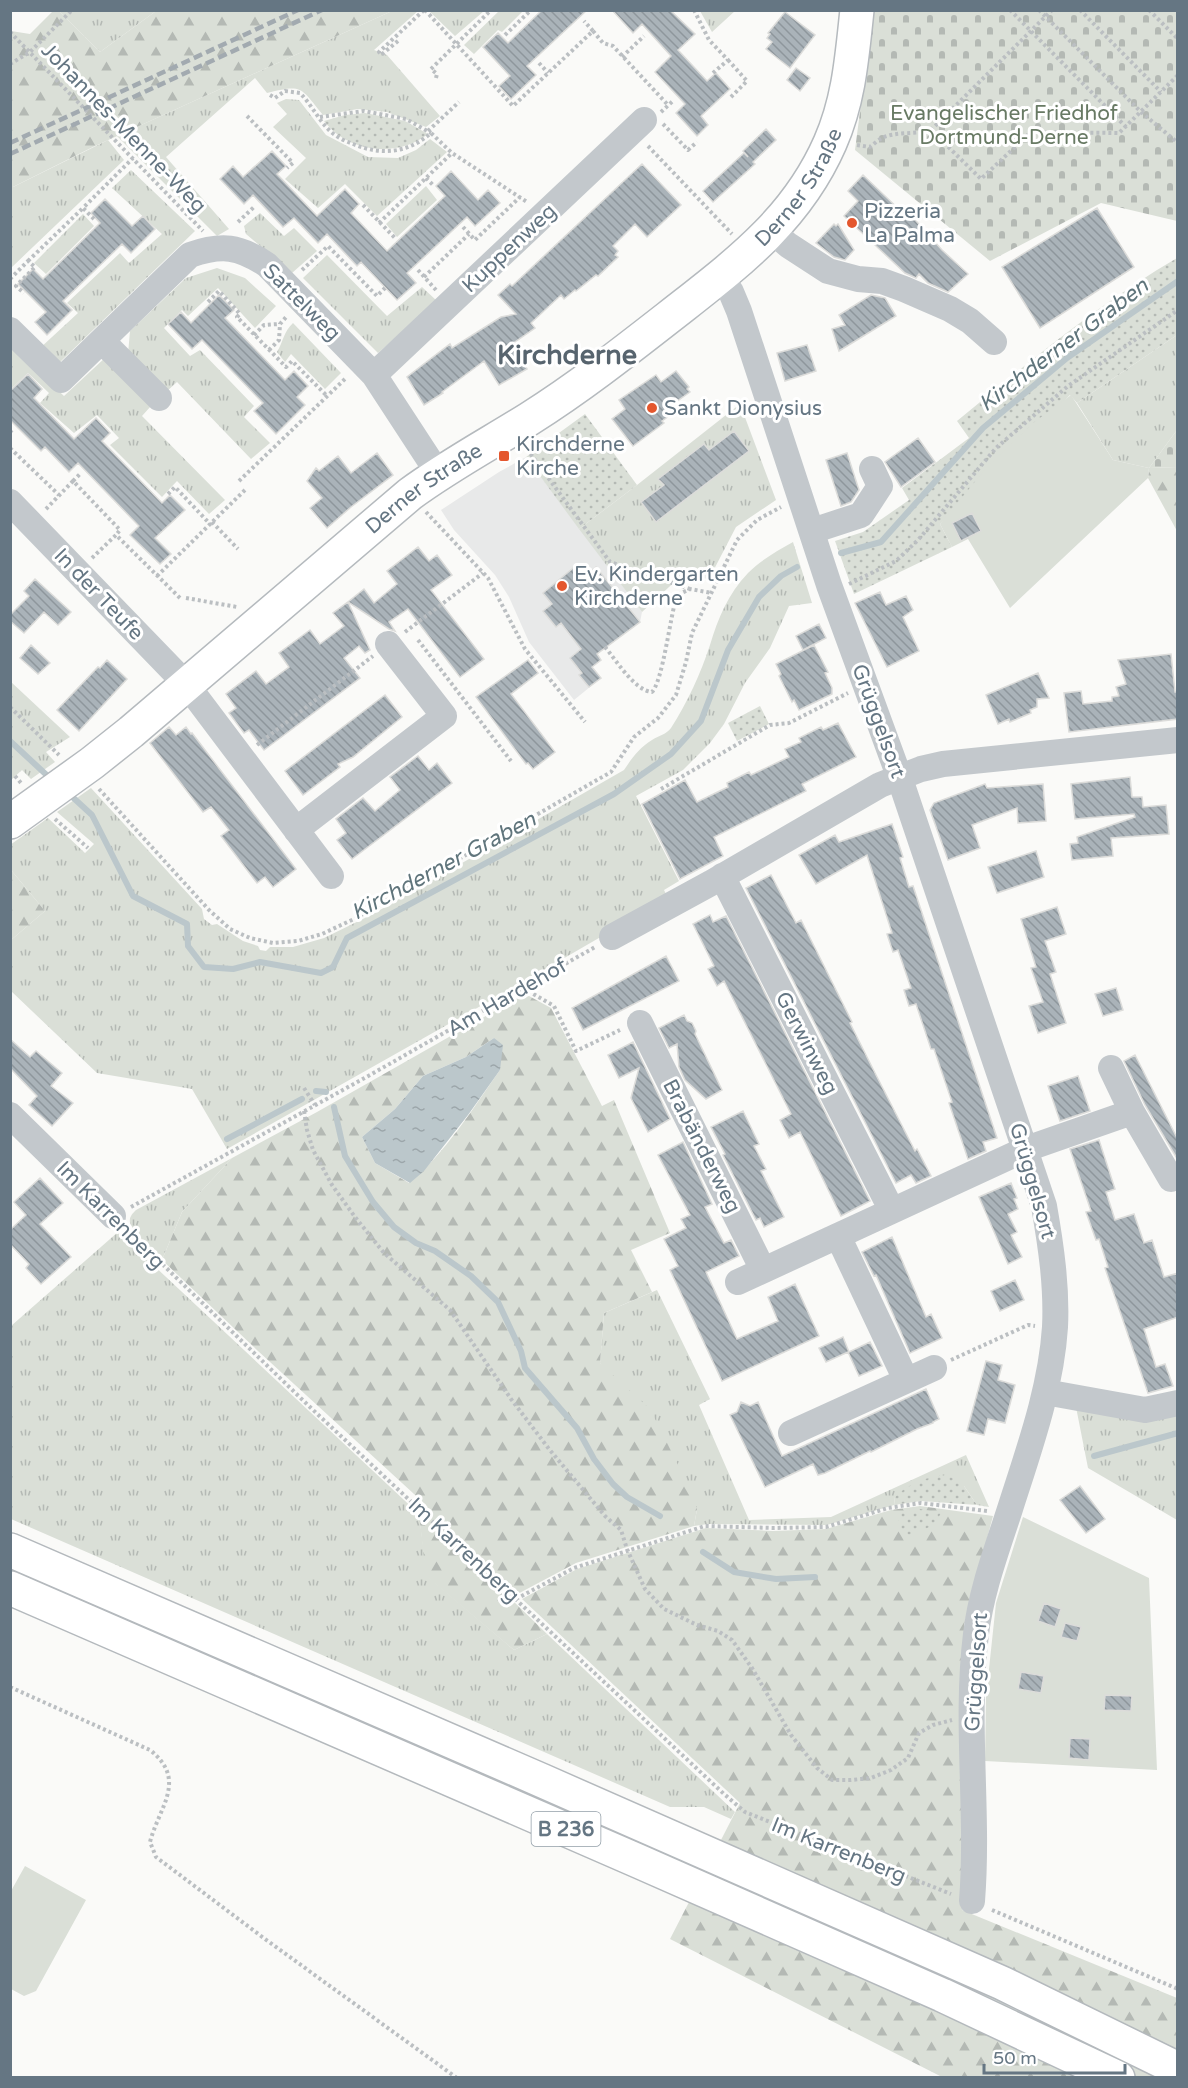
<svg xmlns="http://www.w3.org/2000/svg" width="1188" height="2088" font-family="'Varela Round',sans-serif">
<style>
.built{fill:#e8e9e9}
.grass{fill:url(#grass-tufts)}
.forest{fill:url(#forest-firs);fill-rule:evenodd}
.cemetery{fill:url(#cemetery-stones)}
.park{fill:url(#park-dots)}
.garden{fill:#dadfd7}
.water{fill:url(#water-ripples)}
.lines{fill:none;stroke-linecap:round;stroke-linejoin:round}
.stream{stroke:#bbc7cb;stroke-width:6}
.building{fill:url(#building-back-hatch);stroke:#dcdcda;stroke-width:1.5}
.major-casing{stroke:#b5babe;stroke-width:36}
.highway-casing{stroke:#b4b9bd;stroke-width:36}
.path{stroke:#bbbfc2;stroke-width:4;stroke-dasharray:3 3;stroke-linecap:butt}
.minor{stroke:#c3c8cc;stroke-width:26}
.major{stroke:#fff;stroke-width:33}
.highway{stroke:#fff;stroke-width:33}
.rail{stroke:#a2aab0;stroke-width:4.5;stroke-dasharray:9 4.5;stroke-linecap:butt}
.poi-dot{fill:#e4572e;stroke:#fff;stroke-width:2}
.labels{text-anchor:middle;stroke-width:6;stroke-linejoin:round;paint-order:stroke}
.shield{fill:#fff;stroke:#939fa8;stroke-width:1.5}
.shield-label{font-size:20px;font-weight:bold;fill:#657683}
.park-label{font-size:21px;fill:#687a64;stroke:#fff}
.street-label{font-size:21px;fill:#657683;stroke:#fff}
.poi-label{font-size:21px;fill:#657683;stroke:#fff;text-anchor:start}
.water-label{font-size:22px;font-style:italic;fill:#60757c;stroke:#fff}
.district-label{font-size:27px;font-weight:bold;fill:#57646e;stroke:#fff}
</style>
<defs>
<pattern id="grass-tufts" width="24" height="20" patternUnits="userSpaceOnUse" patternTransform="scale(1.5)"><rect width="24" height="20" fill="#dadfd7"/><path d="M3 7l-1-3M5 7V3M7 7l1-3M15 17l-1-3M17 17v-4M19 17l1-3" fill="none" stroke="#b4b9b4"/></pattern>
<pattern id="forest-firs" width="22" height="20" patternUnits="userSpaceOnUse" patternTransform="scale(1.5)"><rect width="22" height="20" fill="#dadfd7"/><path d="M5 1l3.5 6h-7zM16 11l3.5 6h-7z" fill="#b4b9b4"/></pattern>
<pattern id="cemetery-stones" width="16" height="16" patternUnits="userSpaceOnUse" patternTransform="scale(1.5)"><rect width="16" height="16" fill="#dadfd7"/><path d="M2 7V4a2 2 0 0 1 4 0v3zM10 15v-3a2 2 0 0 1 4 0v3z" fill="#b4b9b4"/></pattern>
<pattern id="park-dots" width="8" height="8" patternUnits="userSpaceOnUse" patternTransform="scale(1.5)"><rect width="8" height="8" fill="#dadfd7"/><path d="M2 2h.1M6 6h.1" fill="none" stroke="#b4b9b4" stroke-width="1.8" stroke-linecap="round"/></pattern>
<pattern id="water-ripples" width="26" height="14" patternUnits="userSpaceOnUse" patternTransform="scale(1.5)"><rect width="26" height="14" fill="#bbc7cb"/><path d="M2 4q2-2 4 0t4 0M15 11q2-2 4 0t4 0" fill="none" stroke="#9ca6aa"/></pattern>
<pattern id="building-back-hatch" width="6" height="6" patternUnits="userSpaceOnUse" patternTransform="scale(1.5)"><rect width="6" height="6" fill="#aab3b9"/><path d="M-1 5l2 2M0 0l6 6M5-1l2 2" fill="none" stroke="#8e969c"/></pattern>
</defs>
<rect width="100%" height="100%" fill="#fafaf8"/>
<path class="built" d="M526,457L642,612L640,622L597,654L601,660L592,667L601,678L574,700L529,642L509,597L495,575L454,530L441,510L499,472Z"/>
<path class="grass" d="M500,10L523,11L502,32L498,30L474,54L464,45Z
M59,11H156L100,52Z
M392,11H418L374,50L387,55L440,116L426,127L387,112L358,109L323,115C300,87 303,84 267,93L255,78L166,157L229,229L217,236L117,136Z
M429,11H484L455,36Z
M700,11H735L712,32Z
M286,99L299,100L326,135L368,157L398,158L416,150L430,139L447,152L377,216L345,184L318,208L285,179L306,158L273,127L287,114L277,103Z
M108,140L124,160L11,268V188Z
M131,170L195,231L56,366L39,349L78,313L67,303L120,253L129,263L162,234L112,188Z
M426,186L437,200L397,237L386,224Z
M260,213L284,236L294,228L317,251L292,273L246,234L244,226Z
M83,214L94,226L46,274L34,263Z
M327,255L387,316L422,287L437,301L378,353L303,278Z
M217,268L245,278L276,306L255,328L218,288L188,316L182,310L164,328L190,356L200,350L254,406L244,417L270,443L251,459L177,382L165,393L128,354L130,331L186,278Z
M293,323L341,373L325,389L291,354L285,362L277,352C283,342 284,331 293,323Z
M1177,335V430L1149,468L1113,460L1077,403Z
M10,344L64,396L107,356L151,406L142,416L225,500L209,514L177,481L162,497L110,445L119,438L97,415L74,433L40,403L49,393L28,373L11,389Z
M740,404L776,500L736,527L709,579L682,575L642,612L579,529L637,485Z
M793,542L812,603L789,606L770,648L745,683L724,724L710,743L683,770L636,796L679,881L664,890L668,898L516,986L227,1149L192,1089L97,1073L11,991V940L45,911L11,870L10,845L48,818L85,853L94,844L57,812L91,788L202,909L204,919L212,925L217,924L243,941L258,946L260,950L266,951L270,947H293L324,938L373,914L624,770C632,758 639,748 652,740C658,736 667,734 671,728C687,703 701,673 710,645C718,618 728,594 748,573C761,560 777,551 793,542Z
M10,681L70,737L46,752L55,762L31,779L22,770L11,780Z
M232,1158L182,1212L162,1260C154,1252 132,1233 130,1222C129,1217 133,1213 136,1210Z
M118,1232L419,1514L427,1576L514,1650L547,1634L735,1812L731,1819L704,1807H670L11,1519V1326Z
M657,1290L710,1399L699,1405L749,1520L831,1517L966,1455L989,1507L977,1505L964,1486L895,1497L894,1505L827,1525L708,1524L694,1526L697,1509L600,1363L604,1313Z
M1075,1402L1177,1407V1520L1088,1468Z"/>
<path class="forest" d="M53,11H59L100,52L156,11H392L93,147L11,188V31L30,34Z
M1177,467V531L1148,478L1149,468Z
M11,870L45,911L11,940H10Z
M521,996H529L551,1008L602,1106L614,1100L670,1233L631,1250L652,1292L604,1313L600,1363L650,1409L692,1493L697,1509L694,1526L576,1563L510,1598L547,1634L514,1650L426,1576L419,1514L426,1505L258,1351L162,1260L182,1212L232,1158L317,1112ZM494,1038L500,1070C474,1107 444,1155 409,1183L375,1163L362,1137L395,1109L423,1076L466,1057Z
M920,1506L993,1516L964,1625L966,1760L962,1910L1177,1998V2077H942L670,1939L740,1803L522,1599L577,1569L706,1528L773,1531L826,1529L891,1510Z"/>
<path class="cemetery" d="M873,11H1177V221L1101,203L990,261L855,150Z
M1177,430V467L1149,468Z"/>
<path class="park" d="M365,113L405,121L428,134C398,158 348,153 324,121L345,115Z
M1177,258V335L1077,403L1070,395L940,524L952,547L854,594L835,541L863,532L909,500L902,488L969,438L957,421C1028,363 1098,304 1177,258Z
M585,414L637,485L579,529L526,457Z
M760,706L769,724L737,741L728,723Z
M948,1475L964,1486L977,1505L921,1501L894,1505L895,1497C909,1483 928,1476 948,1475Z
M920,1509L941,1513L934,1525L911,1535L902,1534L897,1513Z"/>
<path class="garden" d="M1071,395L1113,460L1149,468L1148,478L1010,608L968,539L952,547L940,524L987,467L1033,423Z
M1023,1517L1149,1578L1157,1770L985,1761L986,1697L996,1603Z
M25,1866L86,1900L36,1991L24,1996L11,1989V1891Z"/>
<path class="water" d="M494,1038L503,1045L500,1070L468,1115L424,1171L410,1183L375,1163L362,1137L395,1109L423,1076L466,1057Z"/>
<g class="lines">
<path class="stream" d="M841,553L881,542L983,428L1067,358L1178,281
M10,741L52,780
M67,792L92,815L133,896L187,924L188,946L204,967L233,969L260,962L321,973L333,967L347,938L614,794L671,754L701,721L728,650L759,597L781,576L797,567
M316,1091L326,1092
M334,1107L345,1156L373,1202L394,1227L416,1243L435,1251L471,1276L498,1302L521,1351L525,1368L577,1428L594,1459L613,1484L627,1497L660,1516
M227,1139L302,1099
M1094,1456L1178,1433
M703,1552L734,1572L776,1579L815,1577"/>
</g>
<path class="building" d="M542,10H587L527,66L536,75L511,99L499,86L510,76L483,47L498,33L508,43Z
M612,10H670L695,34L678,50L707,81L716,73L730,89L701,116L708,125L697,136L676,113L685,104L655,72L671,56L642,24L633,33Z
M785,12L815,35L790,68L766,49L772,42L767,38L770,34L768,33Z
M796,68L810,78L800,91L787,80Z
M766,129L776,140L753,162L755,164L713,202L703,191L744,153L748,157L743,151Z
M272,151L286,166L277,174L317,216L345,189L359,204L351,213L387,251L445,196L436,186L451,171L478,200L488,190L500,203L475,226L467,217L407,273L416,283L397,300L361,262L357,266L327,234L318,243L294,218L283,227L253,195L244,204L220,179L233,166L243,177Z
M642,164L681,205L647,237L635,224L613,246L618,251L615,255L618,257L598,276L596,275L576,291L575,290L564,299L561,295L531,323L535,328L515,342L524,357L521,359L527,369L499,385L484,361L442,392L443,393L424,405L407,377L450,344L452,348L501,317L516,314L498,295L510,284L512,286Z
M863,175L906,216L909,213L942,250L968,274L948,292L928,283L919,274L916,278L905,273L844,216L858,201L848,191Z
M105,199L132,226L143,216L155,229L131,253L122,244L93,272L63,301L72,310L47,335L35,322L46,312L18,284L33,269L43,279L100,223L91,213Z
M1097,208L1134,267L1040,328L1002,267Z
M834,224L836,226L838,224L854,250L845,260L834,257L816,243Z
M219,295L234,310L225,318L285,380L294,371L308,386L297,397L305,405L276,434L254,411L263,403L202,340L192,349L168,324L181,312L191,323Z
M871,295L885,298L896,316L839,351L832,329L845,325L839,315Z
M807,345L816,371L785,381L777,353Z
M676,371L689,387L687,389L690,392L676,402L680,408L662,421L664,423L633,446L612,419L625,409L619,400L656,375L661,382Z
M28,374L42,389L34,398L74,439L96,418L110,433L102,441L162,503L170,495L185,510L155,538L171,554L160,564L130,535L139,526L78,463L69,472L45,447L41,451L10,420V391Z
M734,431L749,451L656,522L641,502L664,485L658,479L704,444L709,450Z
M918,438L935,462L901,487L885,462Z
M377,453L393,475L351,507L327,528L310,508L322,498L307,481L316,468L319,471L338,456L351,473Z
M847,453L859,490L851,502L841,506L826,460Z
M972,513L981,531L961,541L952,523Z
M418,547L429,561L437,555L452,575L431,590L484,659L460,677L408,609L389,622L395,631L389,629L348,602L364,589L374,603L397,584L387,571Z
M578,564L587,574L596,567L640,622L597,654L601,660L592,667L601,678L589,687L579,675L582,673L570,658L581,649L561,623L556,627L543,611L552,604L543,593Z
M35,579L71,612L58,625L44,612L24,633L10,621V615L29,596L24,591Z
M880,592L886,605L906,596L913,610L903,617L919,651L887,667L855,603Z
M348,602L370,650L365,653L359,646L344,658L360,678L264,750L249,730L244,733L229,713L236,708L226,694L256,671L266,684L289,667L279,653L310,630L320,644L344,626L333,613Z
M819,624L826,638L803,650L796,636Z
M31,645L50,663L38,674L20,658Z
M814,645L828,672L825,673L832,688V694L799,710L794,700L792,702L779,676L781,674L776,664Z
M1171,654L1175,692H1178V719L1069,732L1064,693L1081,691L1083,704L1112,701V697L1119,696L1116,687L1126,684L1118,660Z
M107,660L127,679L79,731L57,710L98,667L100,668Z
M528,660L538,673L511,694L555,752L533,769L528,763L526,764L476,697Z
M1038,673L1049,698L1037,699V707L1030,710L1031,713L1010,722L1009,719L998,724L986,695Z
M385,695L402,717L353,757L338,764L340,767L303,795L285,771Z
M838,723L856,757L802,784L806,791L714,837L723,856L680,879L642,804L685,780L697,802L728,787L727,783L749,772L751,775L789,757L785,749L801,742L799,738L821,727L823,730Z
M169,727L176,735L186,727L191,734L192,733L296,869L273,887L265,877L257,883L221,836L229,830L211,807L203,812L150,743Z
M418,756L429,770L437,763L452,783L352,859L337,840L346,833L336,819L363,798L375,811L400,790L390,777Z
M1130,777L1132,797H1142L1143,807L1166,805L1169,834L1111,838L1113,856L1072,860L1070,844L1078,843L1077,837L1135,817L1134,814L1075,819L1071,784Z
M985,784L987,788L1043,784L1046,821L1018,823L1017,808L972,825L980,848L948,860L930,810L934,803Z
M892,824L903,857L900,858L909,887L913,886L997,1138L983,1142L986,1151L968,1159L949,1103L952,1102L934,1049H931L916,1004L909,1006L904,990L911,988L898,950L893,952L887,934L892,933L867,855L816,884L799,855L835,835L839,842Z
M1036,851L1044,877L997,893L988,867Z
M771,875L796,923L801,920L852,1022L850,1023L875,1073L915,1151L917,1149L931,1176L916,1183L911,1175L896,1183L746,888Z
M1057,907L1066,934L1045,941L1056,972L1050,974L1066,1023L1038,1033L1029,1006L1043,1002L1031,968L1036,967L1021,919Z
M710,915L713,922L726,916L870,1201L841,1216L800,1132L789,1138L780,1120L791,1114L724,981L717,986L708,969L714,966L693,924Z
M666,956L679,981L583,1030L572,1008Z
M1116,988L1123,1010L1103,1016L1095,994Z
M684,1015L687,1021L692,1023L696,1031L695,1034L722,1090L706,1099L685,1080L679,1067L677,1044L669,1048L659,1028Z
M10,1039L30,1057L36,1051L62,1073L51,1086L73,1103L52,1126L29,1105L37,1096L10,1068Z
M633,1042L670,1119L648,1132L631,1098L639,1068L619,1078L608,1055Z
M1135,1055L1178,1140V1160L1145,1105L1124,1061Z
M1078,1076L1090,1111L1060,1121L1048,1086Z
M743,1111L759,1144L754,1146L766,1169L761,1171L784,1217L764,1227L760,1218L756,1220L723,1155L725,1154L711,1127Z
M1099,1140L1115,1189L1106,1192L1115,1220L1134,1214L1144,1243L1152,1240L1164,1277L1178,1273V1317L1144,1329L1156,1367L1165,1364L1173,1386L1148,1393L1105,1268L1108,1267L1099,1239L1096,1240L1086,1212L1091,1211L1070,1149Z
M683,1142L712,1204L705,1207L724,1243L731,1240L739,1256L706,1272L737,1339L778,1321L768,1297L795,1284L819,1336L722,1381L670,1270L678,1266L664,1239L686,1228L681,1219L690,1215L658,1155Z
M40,1178L63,1203L40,1224L71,1257L41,1284L26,1268L29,1264L10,1244V1230L26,1215L14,1202Z
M1011,1183L1017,1198L1014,1199L1018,1209L1008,1214L1017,1232L1011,1235L1022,1257L1008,1264L979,1197Z
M892,1237L926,1317L931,1314L942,1338L910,1353L876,1275L874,1276L862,1252Z
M1015,1280L1024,1300L1000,1311L991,1291Z
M843,1337L849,1352L870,1342L882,1366L859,1376L848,1352L826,1362L819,1348Z
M986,1361L1002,1365L998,1380L1015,1385L1005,1423L988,1419L984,1435L967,1431Z
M926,1389L939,1419L933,1422V1423L917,1429L871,1452L870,1451L825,1473L818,1475L813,1464L765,1487L730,1415L737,1412L741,1402L750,1406L758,1402L782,1456Z
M1080,1486L1105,1519L1086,1533L1060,1500Z
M1044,1603L1061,1609L1055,1627L1038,1621Z
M1065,1623L1081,1627L1077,1641L1061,1637Z
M1021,1672L1044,1676L1041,1693L1018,1689Z
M1105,1695L1132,1696L1131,1711L1104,1710Z
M1070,1738L1090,1739L1089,1760L1069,1758Z"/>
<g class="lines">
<defs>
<g id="major">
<path id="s1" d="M10,822L92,763L131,732L410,494C448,466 489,444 529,419C583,385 633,345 683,306C743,259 798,216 830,143C849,100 852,57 857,10"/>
</g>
<path id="highway" d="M10,1550L543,1781L1002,1983L1178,2069
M10,1588L638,1861L942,1995L1118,2078"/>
</defs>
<use href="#major" class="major-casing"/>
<use href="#highway" class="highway-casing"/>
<path class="path" d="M425,10L513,106L593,31L584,21
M694,10L709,40L728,60L713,73
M1010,10L1126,127
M1039,10L1141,112L1178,143
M1080,10L1161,92
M1149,10L1178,39
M593,31L603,43L613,46L668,105
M10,32L203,231
M505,35L531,10
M398,41L381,55L379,52L424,10
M622,57L644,36
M728,60L747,81L730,98
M539,63L548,73
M10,64L30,52L72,10
M436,78L437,74L431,69L491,10
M270,95L275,98L285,91L300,93C311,104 318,119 329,130C336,137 345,141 353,144C382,156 408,153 431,133L452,153L527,202
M661,112L674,100
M247,116L293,163L287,168
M320,117L364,111L406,119L431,133
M663,124L688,150L697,142
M931,130L981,179L1031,132L1119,133L1178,75
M428,131L459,102
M857,145L870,147C874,144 878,140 882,138C896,131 915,135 931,130L1052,10
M648,146L732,234
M426,178L433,185
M363,205L396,239
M94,219L83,208L133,158
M238,222L254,207
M379,223L452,153
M463,227L475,240L520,197
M28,261L83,208
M302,270L328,246L377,296L385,288
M418,270L436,290
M424,277L469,234
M10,279L28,261L35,267L16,286L24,293
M208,302L219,291L240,314L237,317L286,367L292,361L327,396
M254,335L264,325L279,324
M269,350L279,340L280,324L287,316
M10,432L12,430
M10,448L59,495
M527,449L610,562L690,589
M73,481L81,473
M239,481L346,378
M168,494L175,487L210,524
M46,509L73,481L120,530L116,535
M426,512L488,578L525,649L585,722
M212,522L238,549
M92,558L116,535L181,599
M157,576L246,489
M849,584L896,561L918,540L996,448L1068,386L1178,310
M186,598L237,607
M405,632L483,573
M418,640L511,761
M605,647C616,660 635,691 652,692C663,680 670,617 677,595L690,589L712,593
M10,707L59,755
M257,745L373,656
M15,776L21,783
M99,789L209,910L230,929L250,938L273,943L298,941L322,934L356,918L611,772L634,737L658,718L676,695L686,662L692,633L737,540L757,520L781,507
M661,789L770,725L789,723L848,693
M55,819L88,848
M523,988L554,1006L576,1051L620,1030
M304,1088L315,1105
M304,1111L307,1130L313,1150L332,1185L355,1217L384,1253L450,1310L511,1399L549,1449L605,1516L621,1530L627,1549L645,1589L664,1609L697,1625L718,1631L732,1640L752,1668L791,1735L817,1768L832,1780H851L871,1778L891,1770L908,1758L919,1733L933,1725L952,1720
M131,1207L370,1075L595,947
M128,1231L312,1409L724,1794L745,1812L951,1894
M951,1360L1028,1325L1035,1326
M516,1599L574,1568L705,1526L773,1528L826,1527L888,1508L921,1503L987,1511
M10,1687L150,1750C188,1780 159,1807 150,1842L156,1857L265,1939L457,2078
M992,1910L1178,1989"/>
<path class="minor" d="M772,231L788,245L828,271L858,279L882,281L904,289L950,309L970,321L994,342
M721,277L731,292L739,311L829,585L899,776L1044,1206C1051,1246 1057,1287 1055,1327C1051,1390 1028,1452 1009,1512C996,1552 981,1592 976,1634C965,1723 979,1812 972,1901
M10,330L61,380L190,255C222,244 239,246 267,265L374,375L438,473
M102,341L159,398
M374,375L644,120
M10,502L187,685L331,876
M812,531L861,515L880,486L872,469
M296,830L444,716L388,644
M722,876L892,1211
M612,937L711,883L880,785L921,769L943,764L1178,740
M640,1023L763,1270
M1111,1068L1132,1112L1171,1179
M10,1115L113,1216
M838,1236L906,1380
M738,1282L1026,1149L1132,1112
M1045,1392L1145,1410L1178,1403
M791,1433L934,1368"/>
<use href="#major" class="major"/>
<use href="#highway" class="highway"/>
<path class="rail" d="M10,143L298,10
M10,154L322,10"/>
</g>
<g class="poi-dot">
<circle cx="852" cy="223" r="6"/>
<circle cx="652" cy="408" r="6"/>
<rect x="498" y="450" width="12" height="12" rx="3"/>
<circle cx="562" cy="586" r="6"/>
</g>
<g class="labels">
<rect class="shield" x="531.5" y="1812" width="69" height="34" rx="4.5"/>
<g class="shield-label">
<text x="566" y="1836">B 236</text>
</g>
<g class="park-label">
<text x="1004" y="120">Evangelischer Friedhof<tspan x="1004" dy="24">Dortmund-Derne</tspan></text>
</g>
<g class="street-label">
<text transform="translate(124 128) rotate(46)" y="7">Johannes-Menne-Weg</text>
<text dy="7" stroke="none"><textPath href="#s1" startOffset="1017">Derner Straße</textPath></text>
<text transform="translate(509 248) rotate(-43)" y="7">Kuppenweg</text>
<text transform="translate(302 302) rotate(45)" y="7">Sattelweg</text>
<text dy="7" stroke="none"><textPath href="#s1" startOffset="532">Derner Straße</textPath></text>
<text transform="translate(99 594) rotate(46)" y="7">In der Teufe</text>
<text transform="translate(879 721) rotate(70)" y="7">Grüggelsort</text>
<text transform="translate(507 997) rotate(-30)" y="7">Am Hardehof</text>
<text transform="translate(807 1043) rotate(63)" y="7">Gerwinweg</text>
<text transform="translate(702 1146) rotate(63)" y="7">Brabänderweg</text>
<text transform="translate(1033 1181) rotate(74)" y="7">Grüggelsort</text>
<text transform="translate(111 1215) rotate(45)" y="7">Im Karrenberg</text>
<text transform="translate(464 1550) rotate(43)" y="7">Im Karrenberg</text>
<text transform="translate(976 1672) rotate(-86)" y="7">Grüggelsort</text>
<text transform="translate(839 1850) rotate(22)" y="7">Im Karrenberg</text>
</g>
<g class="poi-label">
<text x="864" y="218">Pizzeria<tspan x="864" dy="24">La Palma</tspan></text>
<text x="664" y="415">Sankt Dionysius</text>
<text x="516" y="451">Kirchderne<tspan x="516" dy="24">Kirche</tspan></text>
<text x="574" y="581">Ev. Kindergarten<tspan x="574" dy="24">Kirchderne</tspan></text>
</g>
<g class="water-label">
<text transform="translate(1063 344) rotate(-37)" y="8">Kirchderner Graben</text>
<text transform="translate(443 865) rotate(-28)" y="8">Kirchderner Graben</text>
</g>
<g class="district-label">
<text x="567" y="364">Kirchderne</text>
</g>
</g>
<rect width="1188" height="2088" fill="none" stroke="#657683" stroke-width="24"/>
<path d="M984 2064v9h141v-9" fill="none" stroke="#657683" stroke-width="3"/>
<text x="993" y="2064" font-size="18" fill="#657683" stroke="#ffffff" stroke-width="4.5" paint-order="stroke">50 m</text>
</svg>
